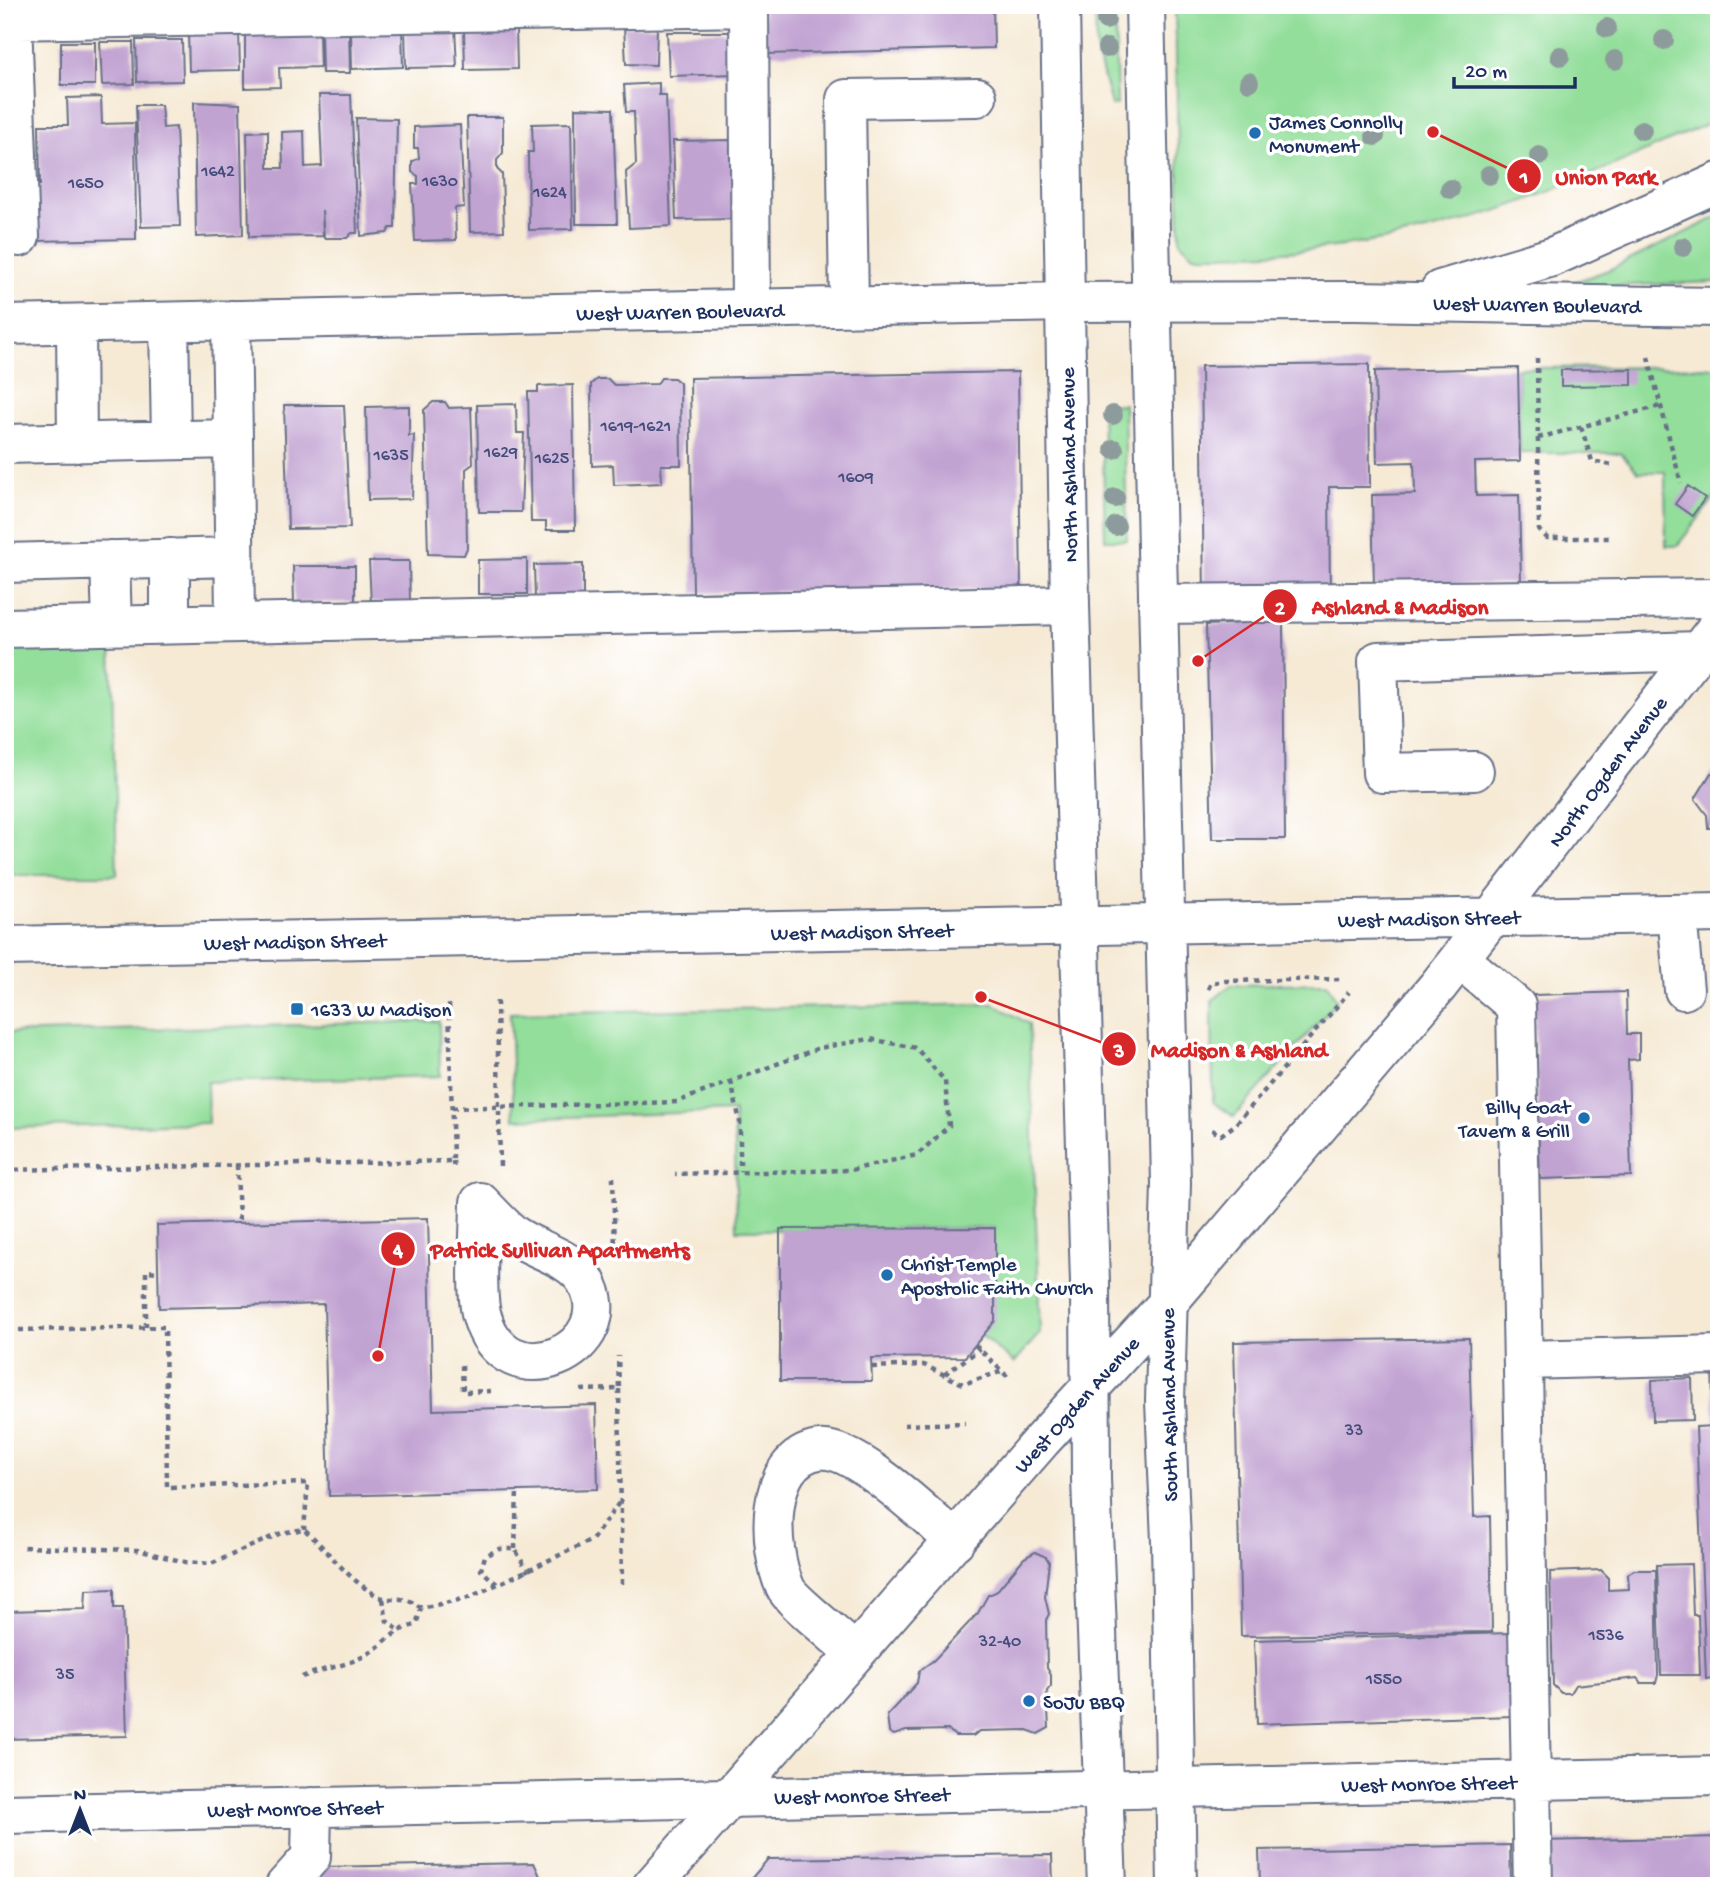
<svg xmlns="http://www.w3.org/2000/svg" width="1724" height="1891" font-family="'Gochi Hand',sans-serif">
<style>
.green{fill:#92de9a;stroke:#56867c;stroke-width:2}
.building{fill:#c1a3d2}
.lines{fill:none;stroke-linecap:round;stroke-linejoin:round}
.minor-casing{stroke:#687088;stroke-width:42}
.major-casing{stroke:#687088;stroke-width:42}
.path{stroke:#687088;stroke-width:4.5;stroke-dasharray:5 5;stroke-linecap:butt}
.minor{stroke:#fff;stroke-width:38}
.major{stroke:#fff;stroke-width:38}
.tree{fill:#8e9b9c}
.poi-dot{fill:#1f6fb2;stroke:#fff;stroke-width:2.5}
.labels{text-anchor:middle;stroke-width:7;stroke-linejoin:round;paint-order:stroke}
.number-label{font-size:18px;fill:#444c7b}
.poi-label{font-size:21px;fill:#1b2f5e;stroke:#fff;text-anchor:start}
.street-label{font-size:21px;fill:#1b2f5e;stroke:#fff}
.leader{fill:none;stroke:#d62828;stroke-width:2.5}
.callout-dot{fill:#d62828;stroke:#fff;stroke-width:2.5}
.mark-label{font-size:21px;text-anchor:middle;font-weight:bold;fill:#fff}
.callout-label{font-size:23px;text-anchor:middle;font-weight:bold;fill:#d62828;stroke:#fff;stroke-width:7;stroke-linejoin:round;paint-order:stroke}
</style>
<rect width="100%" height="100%" fill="#fff"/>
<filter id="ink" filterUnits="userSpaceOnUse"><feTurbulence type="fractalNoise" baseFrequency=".0143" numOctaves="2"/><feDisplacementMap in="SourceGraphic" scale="14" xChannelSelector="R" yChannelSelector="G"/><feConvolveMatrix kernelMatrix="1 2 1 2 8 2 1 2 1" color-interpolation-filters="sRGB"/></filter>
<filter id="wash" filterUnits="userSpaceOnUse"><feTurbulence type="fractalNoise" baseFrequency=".00686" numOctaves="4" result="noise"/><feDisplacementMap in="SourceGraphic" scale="28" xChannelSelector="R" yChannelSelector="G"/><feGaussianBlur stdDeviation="1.57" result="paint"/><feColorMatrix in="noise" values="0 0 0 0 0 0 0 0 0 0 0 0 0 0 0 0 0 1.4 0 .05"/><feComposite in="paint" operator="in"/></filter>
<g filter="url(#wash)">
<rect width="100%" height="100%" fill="#f6ead5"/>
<path class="green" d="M1095,5H1113L1115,14L1117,105H1111L1096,48Z
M1175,5H1719V119C1623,160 1528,207 1426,231C1350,249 1272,255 1194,255L1180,242Z
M1719,216V282L1575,287L1572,283L1611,269Z
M1719,367V492L1677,546H1666L1665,472H1638L1621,453H1520L1518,368Z
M1124,404L1127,540H1105L1102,405Z
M111,639L117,875H5V641Z
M1327,983L1337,1001L1234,1117L1213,1102L1212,1001L1231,985Z
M994,1004L1029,1024L1040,1333L1014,1363L982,1336L994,1228L737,1230L734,1111L514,1119L510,1013Z
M439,1021L440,1076L207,1082L208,1123L5,1128V1033Z"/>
<g id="blocks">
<path class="building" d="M763,5H993L994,48L766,54Z
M516,26L517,69L465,70L464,27Z
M624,26H657L656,65L626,64Z
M455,27L457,67L406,68L405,28Z
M402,28L403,67L352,69L351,29Z
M349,29L350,73H322L321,30Z
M239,31L240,70L189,71L188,32Z
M667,32H735L736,74L669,76Z
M319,33L320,67L279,68L280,87L245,88V34Z
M136,40H182L183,81L137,82Z
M61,42H95V85H61Z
M100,42H133L134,84L102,85Z
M659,83V95H666L671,226L629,228L626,172L636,164L634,112H626L624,85Z
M319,95H351L357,233H352L347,238H324L322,210L323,236L249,237L247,132L268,131V168H283L282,132L304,131L305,167L322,166Z
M101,97L102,124L135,123L136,239L34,241L32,185H40L39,125H68L67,98Z
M194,102L240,104L243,235L196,237Z
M136,105H161L163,128L176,127L180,226L141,227Z
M575,108L613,109L617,224H576Z
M467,117H503V153L497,160V169L502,174L504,231L470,232Z
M356,118L397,119L395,228H390L387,233L361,236Z
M571,123L573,229L529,230L528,152H533L532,124Z
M460,125L464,207L455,208L456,240L415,241L412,184H418V176L412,172V162L419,158L418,148H414V127Z
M736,140L737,219L676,220L673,141Z
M1369,364L1370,487H1329L1330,597L1204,598L1201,366Z
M1518,368L1520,461L1475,462L1476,496L1519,495L1521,583L1374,586L1372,495L1415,494L1414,462L1377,463L1375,371Z
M1632,369V385L1561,386V370Z
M1018,372L1021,588L693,593L690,378Z
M661,378H674L680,383L681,465H661L662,483L614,485L613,465L592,466L591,384L597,379H608L614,385L657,384Z
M573,385L575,530H546V522H531L528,392H538V386Z
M433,402H445L449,408L471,407L473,464L466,469L467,548L464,555L428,554L424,410Z
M516,404L517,433H524L521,512H479L477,405Z
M284,405H344L350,528L288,529Z
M409,406V436L414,435L412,499L368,500L366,407Z
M1688,486L1705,498L1692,516L1675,504Z
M527,559V594H478V560Z
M369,561H409L410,602L371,603Z
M583,564V598L535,599L534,565Z
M293,566H355V602L294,603Z
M1283,621L1285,839H1212L1206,625Z
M1719,768V828H1708L1707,815L1695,799L1711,773L1714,774Z
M1626,992L1627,1034H1639V1059L1628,1060L1631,1176L1540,1179L1534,995Z
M428,1218L433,1410L596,1405L598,1489L329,1496L324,1304L159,1308L157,1225Z
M995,1228V1321L965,1357L871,1358L872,1381H780V1229Z
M1469,1338L1474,1517L1490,1516L1492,1632L1241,1636L1234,1342Z
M1712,1369H1719V1677L1706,1679L1696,1427L1714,1426Z
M1692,1378L1693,1420L1653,1421L1652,1380Z
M1035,1552L1046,1557L1049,1562L1045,1597L1049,1614L1046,1620L1047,1668L1051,1675V1686L1047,1691L1049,1728L1038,1734L1027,1730L979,1731L973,1736H955L949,1730L906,1731L894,1735L889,1732L887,1715L917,1683L919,1671L934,1660L978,1613L988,1595L996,1592L1024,1558Z
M1691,1564L1693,1615H1698L1700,1675H1661L1657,1565Z
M1601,1570L1608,1577V1590L1629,1589L1628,1574L1634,1570H1656L1658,1675L1656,1683H1641L1637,1678L1575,1685L1570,1693H1561L1553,1685L1550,1572Z
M114,1589V1608H123L127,1736L5,1739V1611L85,1609L86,1590Z
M1511,1633L1514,1716L1257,1724L1254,1640Z
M1719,1837V1886H1541L1540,1841Z
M1510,1845L1511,1886H1260L1259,1850Z
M1052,1855L1053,1886H745L768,1859Z
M534,1863L543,1883L541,1886H304L319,1867Z"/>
</g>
</g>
<g filter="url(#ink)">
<use href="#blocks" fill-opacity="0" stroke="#687088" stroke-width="2"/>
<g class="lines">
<defs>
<path id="minor" d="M5,20L749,7L751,309
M12,20L20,237
M1440,290L1552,257L1719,182
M849,307L846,99L977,97
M231,320L233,439
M169,322L171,440
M76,324L77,443
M5,325L1066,302L1355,301L1719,307
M5,444L233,439L235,621
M170,558V623
M110,560L112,625
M5,563L233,557
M1158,604L1719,598
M5,628L1070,605
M1474,771L1382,773L1378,661L1699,651
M1677,914L1684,990
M1460,959L1516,1006L1533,1886
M480,1202C491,1213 502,1226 514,1235C537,1251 569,1256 585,1280C626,1347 504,1406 481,1313C475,1289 480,1229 480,1202Z
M1523,1360L1719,1355
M855,1653C842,1640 790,1600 785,1587C768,1549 763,1458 819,1450C854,1445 929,1518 955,1541
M5,1814L1719,1776
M285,1886L311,1857L312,1807"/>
<path id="major" d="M1060,5L1070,605L1090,1283L1091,1479L1107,1886
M1145,5L1171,1183L1165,1401L1171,1541L1177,1886
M5,946L1719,913
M652,1886L1042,1440L1166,1305L1438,986L1719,625"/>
</defs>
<use href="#minor" class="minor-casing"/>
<use href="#major" class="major-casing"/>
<path class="path" d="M1648,357L1681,483
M1537,358L1539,530L1547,538H1613
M1581,427L1592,461L1612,465
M1538,438L1660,406
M1208,989L1211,983L1225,981L1344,979
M497,1001L500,1168
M731,1081L740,1122V1171
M452,1108L677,1102L819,1048L870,1039L916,1048L945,1081L949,1126L917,1155L851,1170L675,1174
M1212,1130L1221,1135L1235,1125L1349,992
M453,1161L454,1171
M237,1165L239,1223
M5,1170L453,1161L449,1003
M613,1177L615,1251
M146,1327V1271L158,1272
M19,1330L165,1327L167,1487L308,1483L304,1529
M975,1345L1009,1378
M462,1365L463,1392L491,1391
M872,1367L924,1365L963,1384L1003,1371
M945,1374L980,1349
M619,1389L622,1584
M581,1390L619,1389L618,1356
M904,1425L965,1423
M24,1547L137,1550L185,1562L211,1564L281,1533L304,1529C329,1551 346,1578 376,1595C393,1605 399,1591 421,1608
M515,1549L517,1491
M497,1584L481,1570L485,1556L499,1549H515L528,1572
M383,1599L387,1621L397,1629
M302,1677C321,1669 341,1667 360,1658C383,1647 391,1630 416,1625L421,1608L468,1598L592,1540L621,1500"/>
<use href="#minor" class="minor"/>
<use href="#major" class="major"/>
</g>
<g class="tree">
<circle cx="1106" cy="20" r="10"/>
<circle cx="1607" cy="28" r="10"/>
<circle cx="1664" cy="40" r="10"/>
<circle cx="1107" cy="48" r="10"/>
<circle cx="1560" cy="56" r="10"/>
<circle cx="1615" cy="60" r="10"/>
<circle cx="1249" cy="82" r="10"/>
<circle cx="1642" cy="130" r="10"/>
<circle cx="1375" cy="136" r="10"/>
<circle cx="1539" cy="156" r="10"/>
<circle cx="1489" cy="175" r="10"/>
<circle cx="1450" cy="189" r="10"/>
<circle cx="1683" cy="247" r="10"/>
<circle cx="1113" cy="415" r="10"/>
<circle cx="1114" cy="449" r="10"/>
<circle cx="1115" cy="498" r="10"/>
<circle cx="1116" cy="526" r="10"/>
</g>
</g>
<g class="poi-dot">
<circle cx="1255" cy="133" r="7"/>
<rect x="290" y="1002" width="14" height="14" rx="3.5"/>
<circle cx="1584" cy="1118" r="7"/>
<circle cx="887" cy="1275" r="7"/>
<circle cx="1029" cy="1701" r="7"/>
</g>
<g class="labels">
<g class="number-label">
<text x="218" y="176">1642</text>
<text x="440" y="186">1630</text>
<text x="86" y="188">1650</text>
<text x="550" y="197">1624</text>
<text x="636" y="431">1619-1621</text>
<text x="501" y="457">1629</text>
<text x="391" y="460">1635</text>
<text x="552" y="463">1625</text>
<text x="856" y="482">1609</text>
<text x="1354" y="1435">33</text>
<text x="1606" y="1640">1536</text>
<text x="1000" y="1646">32-40</text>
<text x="65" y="1679">35</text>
<text x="1384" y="1684">1550</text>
</g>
<g class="poi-label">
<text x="1269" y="128">James Connolly<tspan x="1269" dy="24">Monument</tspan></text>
<text x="311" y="1016">1633 W Madison</text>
<text x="1570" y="1113" text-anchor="end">Billy Goat<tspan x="1570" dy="24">Tavern &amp; Grill</tspan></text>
<text x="901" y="1270">Christ Temple<tspan x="901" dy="24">Apostolic Faith Church</tspan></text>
<text x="1043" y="1708">SoJu BBQ</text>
</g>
<g class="street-label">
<text transform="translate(1537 304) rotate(1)" y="7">West Warren Boulevard</text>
<text transform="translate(680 311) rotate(-1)" y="7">West Warren Boulevard</text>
<text transform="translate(1068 465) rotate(-91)" y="7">North Ashland Avenue</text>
<text transform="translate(1607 771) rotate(-53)" y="7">North Ogden Avenue</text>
<text transform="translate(1429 918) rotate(-1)" y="7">West Madison Street</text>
<text transform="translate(862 931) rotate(-1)" y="7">West Madison Street</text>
<text transform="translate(295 941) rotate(-1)" y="7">West Madison Street</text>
<text transform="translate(1076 1404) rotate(-48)" y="7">West Ogden Avenue</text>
<text transform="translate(1168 1405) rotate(-91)" y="7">South Ashland Avenue</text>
<text transform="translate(1429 1783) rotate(-1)" y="7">West Monroe Street</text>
<text transform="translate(862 1795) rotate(-1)" y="7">West Monroe Street</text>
<text transform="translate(295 1808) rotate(-1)" y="7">West Monroe Street</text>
</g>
</g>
<path class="leader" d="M1433 132L1524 176M1198 661L1280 606M981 997L1119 1049M378 1356L398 1249"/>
<g class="callout-dot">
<circle cx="1433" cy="132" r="7"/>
<circle cx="1198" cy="661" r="7"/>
<circle cx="981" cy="997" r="7"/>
<circle cx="378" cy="1356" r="7"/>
<circle cx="1524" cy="176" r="18"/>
<circle cx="1280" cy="606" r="18"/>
<circle cx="1119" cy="1049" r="18"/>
<circle cx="398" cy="1249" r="18"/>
</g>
<g class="mark-label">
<text x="1524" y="183">1</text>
<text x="1280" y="614">2</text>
<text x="1119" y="1057">3</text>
<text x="398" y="1256">4</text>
</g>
<g class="callout-label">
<text x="1606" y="184">Union Park</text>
<text x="1400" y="614">Ashland &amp; Madison</text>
<text x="1239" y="1057">Madison &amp; Ashland</text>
<text x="560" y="1257">Patrick Sullivan Apartments</text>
</g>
<rect width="1724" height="1891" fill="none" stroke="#fff" stroke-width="28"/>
<g transform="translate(80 1810)" stroke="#ffffff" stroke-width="5" paint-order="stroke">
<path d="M0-5L12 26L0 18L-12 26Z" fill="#1b2f5e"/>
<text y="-10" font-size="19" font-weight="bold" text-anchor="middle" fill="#1b2f5e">N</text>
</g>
<path d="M1454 77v10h121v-10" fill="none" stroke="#1b2f5e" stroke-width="3.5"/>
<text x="1465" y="77" font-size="21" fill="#1b2f5e" stroke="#ffffff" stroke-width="5" paint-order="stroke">20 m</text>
</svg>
